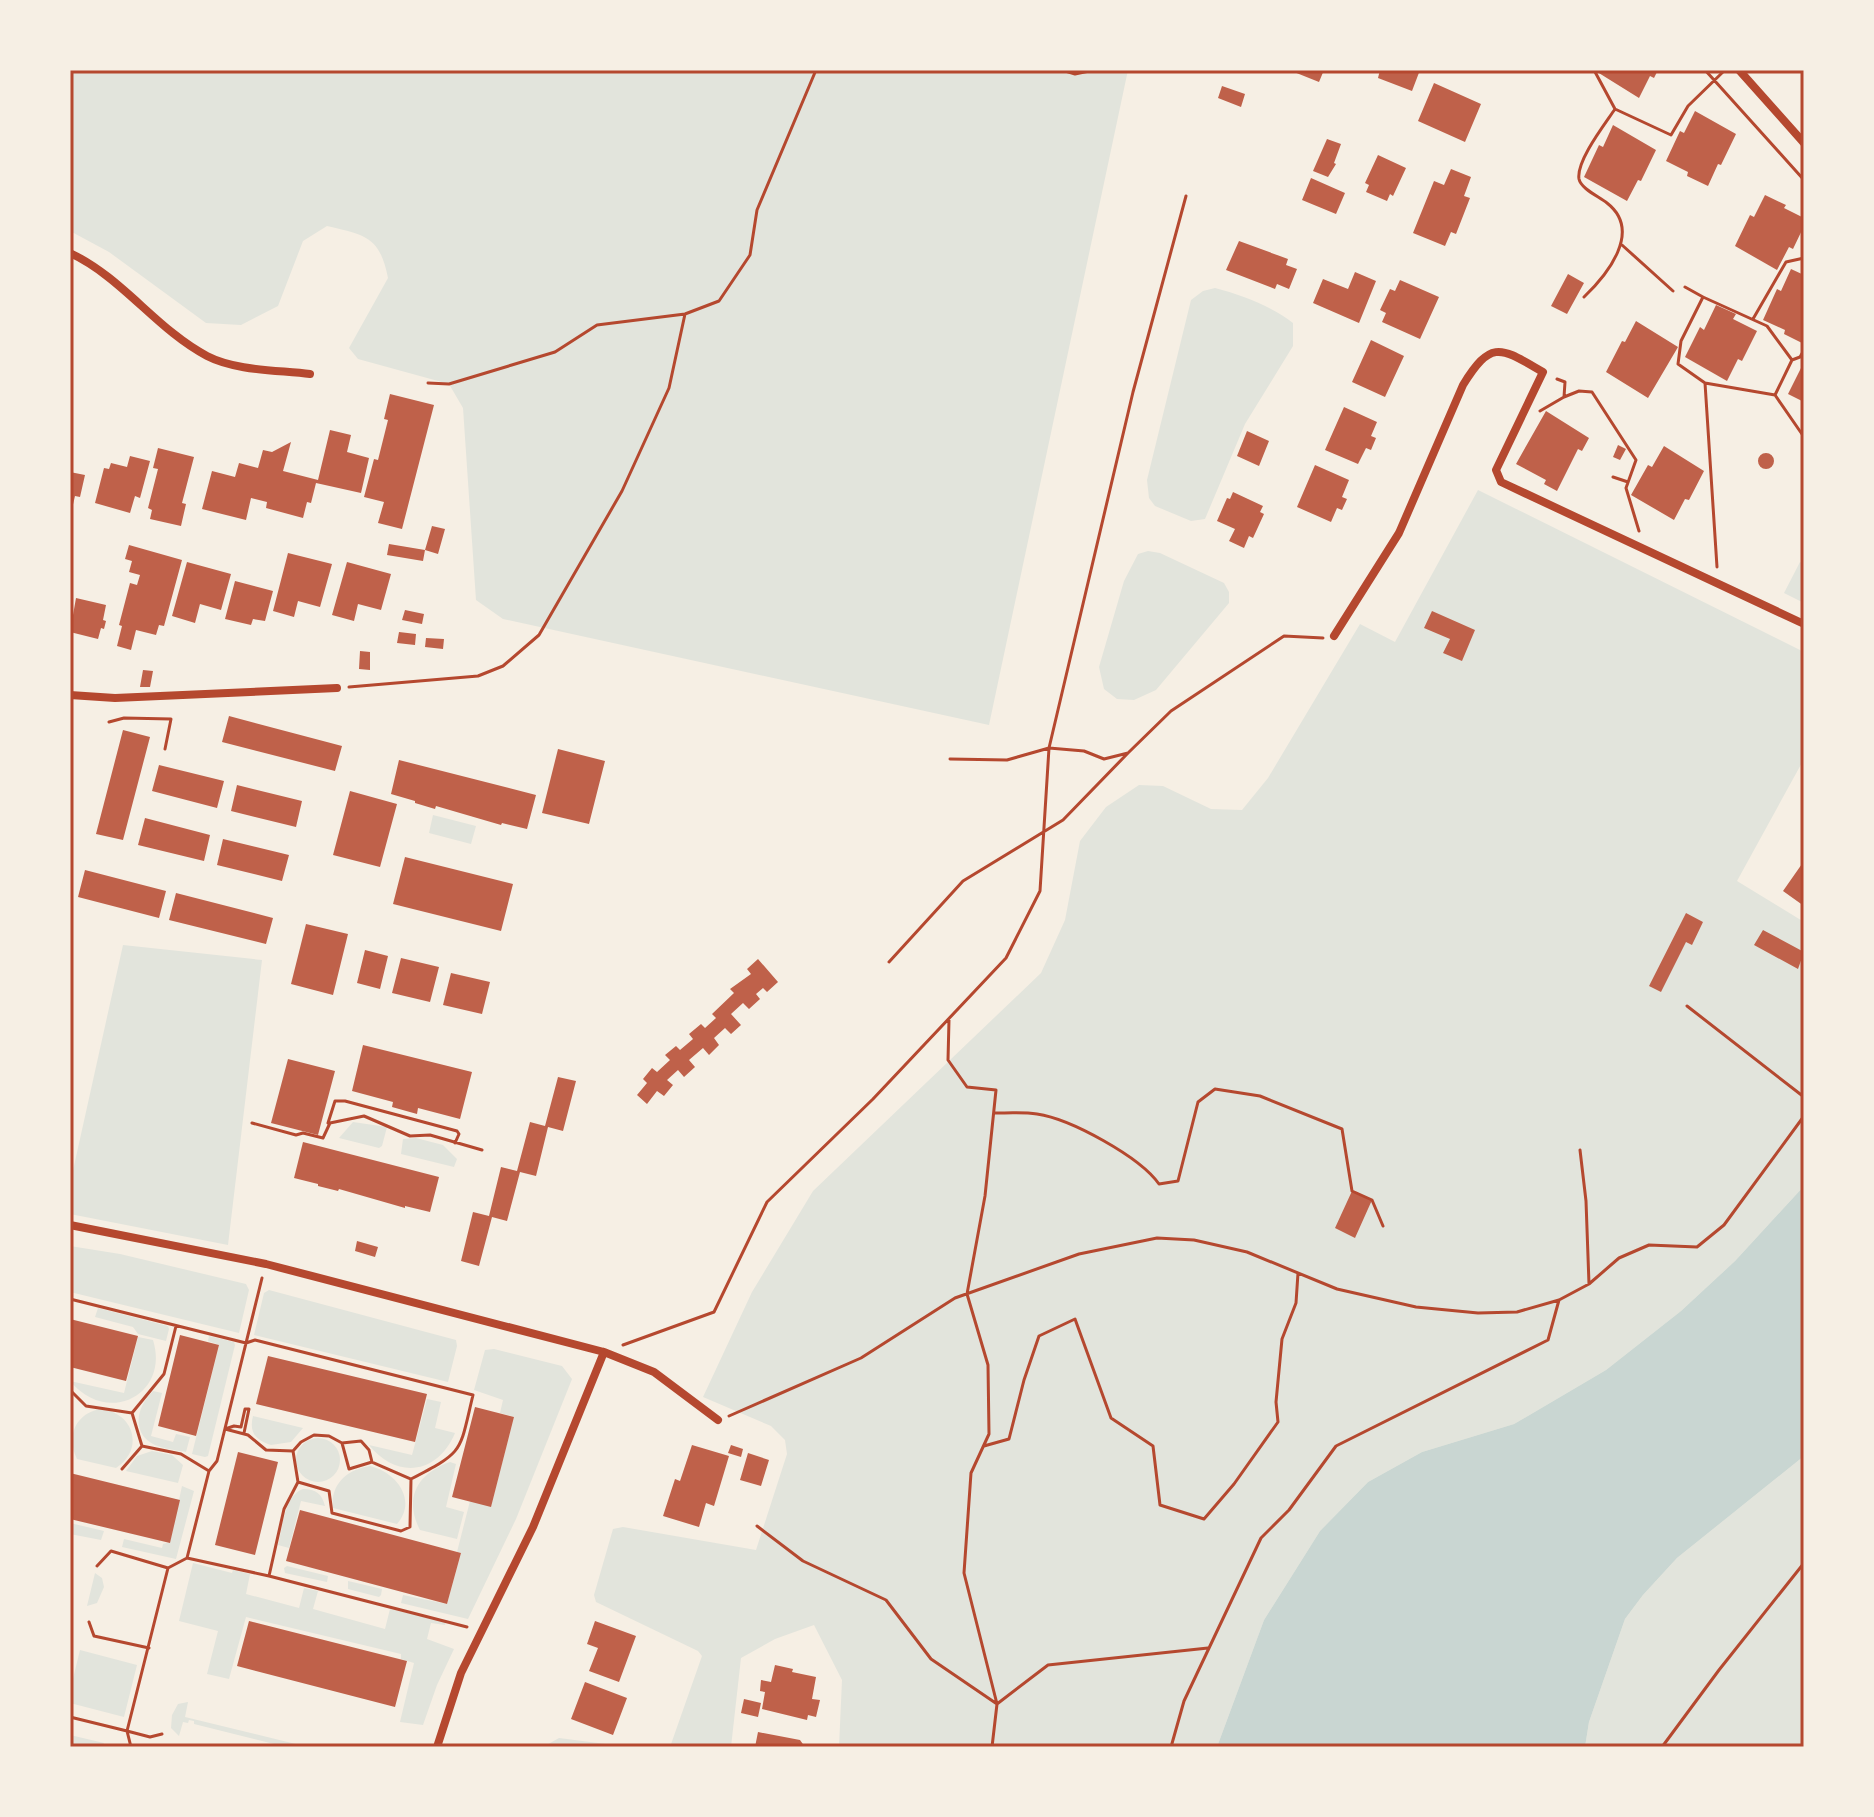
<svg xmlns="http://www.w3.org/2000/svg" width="1874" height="1817" font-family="Helvetica,sans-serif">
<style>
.green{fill:#e2e4dc}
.water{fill:#c9d6d2}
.building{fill:#bf614a}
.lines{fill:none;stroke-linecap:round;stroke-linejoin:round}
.path{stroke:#b5482f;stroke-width:3}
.minor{stroke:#b5482f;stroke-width:8}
.neatline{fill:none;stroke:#b5482f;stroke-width:3}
</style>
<rect width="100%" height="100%" fill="#f6efe4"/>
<path class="green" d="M70,70H1128L989,725L503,619L476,600L463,408L449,384L358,359L349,348L388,278C380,237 366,235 327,226L303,241L278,306L241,325L206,323L109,252L70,231Z
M1215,288C1242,295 1271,306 1293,323V346L1245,424L1205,519L1191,521L1155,506L1149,498L1147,480L1191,300L1203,291Z
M1478,490L1804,652V759L1737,881L1804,922V1186L1735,1261L1681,1311L1606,1370L1514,1424L1422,1452L1368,1482L1320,1531L1264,1620L1217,1747H839L842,1680L814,1625L775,1639L741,1658L731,1747H670L702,1656L698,1651L596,1602L594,1595L613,1529L623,1527L756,1550L787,1454L785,1440L771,1426L703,1397L752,1292L813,1191L1041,973L1065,920L1080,841L1106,807L1139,785L1163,786L1211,809L1242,810L1268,778L1360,624L1395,642Z
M1148,551L1160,553L1224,583L1229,592V603L1156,690L1134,700L1117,699L1104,689L1099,667L1124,581L1138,554Z
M1800,562L1804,564V603L1784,593Z
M433,815L476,826L471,844L429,833Z
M123,945L262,960L228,1245L70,1214V1184Z
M353,1122L387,1127L382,1146L379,1148L339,1138Z
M416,1138L443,1145L457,1159L454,1167L401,1154L403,1139Z
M70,1246L120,1254L246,1284L249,1290L239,1333L70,1292Z
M269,1290L456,1340L457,1346L448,1382L254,1335L264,1293Z
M98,1308L168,1326L169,1329L166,1341L138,1334L133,1327L95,1317Z
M209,1336L234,1342L235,1345L208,1456L205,1457L192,1454L219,1345L208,1341Z
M138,1337L153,1340C170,1394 108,1427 70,1381L124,1393Z
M494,1349L562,1366L572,1379L516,1519L468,1619L401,1603L403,1595L447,1604L461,1553L457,1552L470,1501L491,1506L514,1417L500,1413L503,1400L474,1390L485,1350Z
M153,1391L162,1393L151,1436L173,1442L176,1434L190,1437L186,1452C176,1450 164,1449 155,1445C130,1433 137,1406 153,1391Z
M427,1399L441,1402L435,1428L455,1433C438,1474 397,1480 369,1445L412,1455Z
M100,1409C134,1412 145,1449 116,1468L77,1459C66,1437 75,1414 100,1409Z
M253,1416L303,1428L291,1442L271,1445C255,1440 249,1432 253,1416Z
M296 1460a22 22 0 1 1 44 0a22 22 0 1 1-44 0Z
M152,1451L172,1455L183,1465L178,1483L126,1471L137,1456Z
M1804,1456V1747H1585L1589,1722L1625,1619L1643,1595L1677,1558Z
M450,1462L456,1464L446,1507L464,1512L457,1539L420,1530C403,1498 418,1473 450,1462Z
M370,1466C396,1472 418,1500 397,1524L333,1508C330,1484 348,1469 370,1466Z
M182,1486L194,1491L176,1559L122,1547L124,1539L162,1548L163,1544L170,1542Z
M303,1489C316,1489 322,1494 325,1506L301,1501L289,1548L278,1545C283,1526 284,1496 303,1489Z
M70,1523L104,1531L101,1540L70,1534Z
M193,1563L232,1573L233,1570L250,1574L246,1594L299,1608L304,1588L318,1591L313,1609L385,1629L390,1609L446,1622L445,1625L431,1623L427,1639L454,1649L437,1685L423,1725L400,1722L414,1663L401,1659V1654L246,1617L229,1679L207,1674L218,1631L179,1621Z
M287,1566L328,1576L327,1582L285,1573L284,1568Z
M95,1573L102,1578L104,1587L97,1603L87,1606Z
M348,1581L382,1589L381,1595L379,1597L348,1589Z
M80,1650L137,1665L124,1717L70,1703V1691Z
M188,1702L185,1717L308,1747H286L194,1724V1721L189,1720L188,1723L183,1722L179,1736L171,1728L172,1715L178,1704Z
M70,1735L104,1743L102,1747H70Z
M559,1738L629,1747H543Z"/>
<path class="water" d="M1804,1186V1456L1677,1558L1643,1595L1625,1619L1589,1722L1585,1747H1217L1264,1620L1320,1531L1368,1482L1422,1452L1514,1424L1606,1370L1681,1311L1735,1261Z"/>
<path class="building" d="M1289,70H1324L1319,82Z
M1380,70H1420L1412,91L1378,78Z
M1594,70H1658L1654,78L1650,76L1639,98Z
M1434,83L1481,104L1465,142L1418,121Z
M1222,86L1245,94L1241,107L1218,98Z
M1695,111L1736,134L1721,165L1718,164L1708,186L1687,176L1688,172L1666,161L1680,131L1684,133Z
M1613,125L1656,150L1641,181L1638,180L1627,201L1584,177L1599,145L1603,147Z
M1327,139L1341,144L1334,163L1336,164L1328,177L1313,171Z
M1378,155L1406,168L1393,196L1390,194L1387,201L1366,192L1369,185L1365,183Z
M1451,169L1471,177L1464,196L1470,198L1456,234L1451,232L1445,246L1413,233L1434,181L1444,185Z
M1311,178L1345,193L1336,214L1302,200Z
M1765,195L1786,205L1784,208L1804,218V226L1793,249L1789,247L1777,270L1735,246L1750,215L1754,217Z
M1239,241L1288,259L1286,265L1297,269L1289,289L1277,284L1275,289L1226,270Z
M1791,269L1804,275V344L1784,334L1785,330L1763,320L1777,289L1781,291Z
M1355,272L1376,281L1359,323L1313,303L1323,279L1348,289Z
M1568,274L1584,283L1567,314L1551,306Z
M1400,280L1439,297L1420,339L1382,322L1386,313L1380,310L1390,289L1395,291Z
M1716,305L1736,314L1733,319L1757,331L1742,361L1738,359L1727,381L1685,357L1700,327L1704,330Z
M1636,321L1678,347L1648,398L1606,372L1622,341L1625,342Z
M1371,340L1404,356L1385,397L1352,382Z
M1804,362V402L1788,394Z
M390,394L434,405L402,529L378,523L384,502L364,497L374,459L378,460L388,420L384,419Z
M1344,407L1377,422L1371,436L1376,438L1371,450L1366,448L1358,464L1325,450Z
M1546,411L1589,438L1582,451L1578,449L1557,491L1544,484L1546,480L1516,464Z
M330,430L351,435L347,452L369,458L361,493L316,483L311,503L307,502L303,518L266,508L267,502L251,498L246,520L202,509L212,471L235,477L239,463L258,468L263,450L272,452L291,442L283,471L318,480Z
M1247,431L1269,441L1259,466L1237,456Z
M1618,445L1626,449L1620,460L1613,457Z
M1664,446L1704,471L1689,500L1685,499L1674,520L1631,495L1648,465L1652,467Z
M158,448L194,457L182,503L186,504L181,526L150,519L152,510L148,508L158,469L153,468Z
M1758 461a8 8 0 1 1 16 0a8 8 0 1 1-16 0Z
M130,456L150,461L140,498L135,496L130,513L95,503L104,468L109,469L111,463L127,467Z
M1315,465L1349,480L1342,497L1347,499L1342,510L1337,508L1331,522L1297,507Z
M70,472L85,475L80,497L75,496L71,513Z
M1233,492L1263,506L1260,512L1264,514L1253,538L1249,536L1244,548L1229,541L1235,529L1217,521L1227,498L1230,499Z
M432,526L445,529L438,554L425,550Z
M389,544L425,550L423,561L387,555Z
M129,545L182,560L164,626L159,625L156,635L136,630L131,650L117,646L122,626L119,625L130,583L137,585L140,575L129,572L132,561L125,559Z
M288,553L332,564L320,607L298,601L294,617L273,611Z
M187,562L231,574L221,610L200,604L195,623L172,616Z
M347,562L391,574L381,610L358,604L354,621L332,615Z
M235,581L273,591L265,621L253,619L251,625L225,619Z
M76,598L106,605L103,620L106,621L104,629L101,628L98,639L70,632Z
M405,610L424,614L422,624L402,620Z
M1432,611L1475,630L1462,661L1443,653L1450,639L1424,628Z
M399,632L416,634L415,645L397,643Z
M426,638L444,639L443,649L425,647Z
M360,651L370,652V670L359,669Z
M143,670L153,671L150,687H140Z
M229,716L342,746L335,771L222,742Z
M123,730L150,737L123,840L96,834Z
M558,749L605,761L589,824L542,813Z
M399,760L536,795L527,829L502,823L501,825L436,806L435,809L415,803V801L391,794Z
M159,765L224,781L217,808L152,791Z
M237,785L302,801L296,827L231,811Z
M350,791L397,804L380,867L333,855Z
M145,818L210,835L204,861L138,845Z
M223,839L289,855L282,881L217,865Z
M405,857L513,884L501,931L393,904Z
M1804,861V906L1783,891Z
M85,870L166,891L159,918L78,897Z
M176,893L273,918L266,944L169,920Z
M1686,913L1703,922L1692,945L1686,942L1661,992L1649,986Z
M306,924L348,934L333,995L291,984Z
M1763,930L1804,952L1798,969L1754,945Z
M365,950L388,956L380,989L357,983Z
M401,958L439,967L430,1002L392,993Z
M758,959L778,982L767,992L763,988L756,994L760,999L749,1009L743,1003L731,1014L741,1025L731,1034L725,1028L714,1038L719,1045L709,1055L703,1048L689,1060L695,1067L684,1077L678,1070L667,1080L673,1085L664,1096L657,1091L647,1104L637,1095L647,1083L643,1079L652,1068L657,1072L670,1060L665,1055L676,1046L680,1050L693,1039L689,1034L701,1024L705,1028L716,1018L712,1014L734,993L730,989L751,974L747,969Z
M451,973L490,982L482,1014L443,1005Z
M363,1045L472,1072L460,1119L418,1108L417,1114L392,1107L393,1102L352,1091Z
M288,1059L335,1071L318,1135L271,1123Z
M558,1077L576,1081L563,1131L548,1127L536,1176L520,1172L507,1221L492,1217L479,1266L461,1261L473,1212L489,1216L501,1167L517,1171L530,1122L545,1126Z
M303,1142L439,1177L430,1212L405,1206V1208L339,1189L338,1191L318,1186V1184L294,1178Z
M1352,1191L1372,1200L1355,1238L1335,1228Z
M357,1241L378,1247L375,1257L355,1251Z
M70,1319L138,1336L126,1381L70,1367Z
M180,1335L219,1345L196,1436L158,1426Z
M268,1356L427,1394L415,1442L256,1404Z
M475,1407L514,1417L491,1507L452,1497Z
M692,1445L729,1456L714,1506L706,1503L699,1527L663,1516L675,1479L680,1481Z
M731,1445L743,1449L741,1457L728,1453Z
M238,1452L278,1462L255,1555L215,1545Z
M748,1453L769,1460L761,1486L740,1480Z
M70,1473L180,1500L170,1543L70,1519Z
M300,1510L461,1553L447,1604L286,1561Z
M249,1621L407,1661L395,1707L237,1666Z
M595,1621L636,1636L619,1682L589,1671L598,1648L587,1644Z
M775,1665L793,1669L792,1672L816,1677L812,1699L820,1700L816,1717L808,1715L807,1720L762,1709L765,1692L760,1691L761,1680L771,1682Z
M585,1682L627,1698L613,1735L571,1719Z
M744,1699L761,1703L758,1717L741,1713Z
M758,1732L800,1740L805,1747H755Z"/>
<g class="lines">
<path class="path" d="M1062,70L1075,74L1094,70
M1594,70L1615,109L1671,135L1688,106L1725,70
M1705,70L1804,180
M1622,245L1673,291
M1685,287L1703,297L1681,341L1678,364L1705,383L1717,567
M1584,297C1607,275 1643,231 1607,203C1600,197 1581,189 1579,179C1576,161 1605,124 1615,109
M1703,297L1767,326L1792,360L1775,395L1705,383
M1753,319L1786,262L1804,258
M1792,360L1800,357L1804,350
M1557,379L1565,382L1564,397L1579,391L1592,392L1636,460L1626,488L1639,531
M428,383L449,384L555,352L597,325L685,314L719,301L750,255L757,210L816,70
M1775,395L1804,437
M1540,411L1564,397
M1613,477L1628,482
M349,687L478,676L503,666L539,635L622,491L669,388L685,314
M109,722L124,718L171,719L165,749
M950,759L1007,760L1049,748L1084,751L1104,759L1128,753L1171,711L1284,636L1323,638
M889,962L963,881L1063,820L1128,753
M1687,1006L1804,1097
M994,1113C1008,1113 1023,1112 1037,1114C1071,1119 1140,1157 1159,1184L1178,1181L1198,1102L1215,1089L1260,1096L1342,1129L1352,1191L1372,1200L1383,1226
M252,1123L296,1135L303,1133L323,1138L330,1123L364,1116L410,1136L430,1135L482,1150
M328,1123L335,1101H345L457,1131L459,1134L455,1143
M1580,1150L1586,1201L1589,1284
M70,1299L246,1343L255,1340L473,1395C459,1453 465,1451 411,1479L372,1462L369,1450L361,1441L342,1443L329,1436L314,1435L301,1442L293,1451L266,1450L248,1435L225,1429
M623,1345L714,1312L767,1202L873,1099L1006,958L1040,891L1049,748L1133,392L1186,196
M70,1390L86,1406L132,1413L142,1446L181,1454L209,1471
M132,1413L164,1374L176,1326
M729,1416L861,1358L955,1298L1079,1254L1157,1238L1194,1240L1247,1252L1337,1289L1416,1307L1478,1313L1517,1312L1559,1300L1589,1284L1619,1258L1649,1245L1697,1247L1724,1225L1804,1116
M225,1429L234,1426L241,1427L245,1409H249L244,1433
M342,1443L349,1469L372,1462
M984,1446L1009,1439L1024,1380L1039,1336L1075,1319L1111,1418L1153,1446L1160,1505L1204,1519L1234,1484L1278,1422L1276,1402L1282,1339L1296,1303L1298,1273
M293,1451L298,1482L329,1491L332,1513L401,1531L410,1527L411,1479
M70,1453L71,1456
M122,1469L142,1446
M757,1526L803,1561L886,1600L931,1659L997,1704L964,1573L971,1473L989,1434L988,1365L967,1294L985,1196L996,1090L967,1087L948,1060L949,1020
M187,1558L269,1576L284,1509L298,1482
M97,1566L111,1551L168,1568
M269,1576L467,1627
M89,1622L94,1636L149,1648
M70,1717L127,1731L131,1747
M162,1734L150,1737L127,1731L168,1568L187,1558L209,1471L217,1461L262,1278
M992,1747L997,1704L1048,1665L1208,1648
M1171,1747L1184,1701L1261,1538L1289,1510L1336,1446L1548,1340L1559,1300
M1662,1747L1719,1670L1804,1563"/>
<path class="minor" d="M1739,70L1804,143
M70,253C123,278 156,329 207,356C236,371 278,370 310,374
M1334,636L1399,533L1463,385C1492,338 1501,348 1543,372L1496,470L1501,482L1804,624
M70,695L115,698L337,688
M70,1225L266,1264L604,1352L654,1372L718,1420
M437,1747L461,1673L533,1527L604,1352"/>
</g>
<rect width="1874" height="1817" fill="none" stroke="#f6efe4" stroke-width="144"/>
<rect x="72" y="72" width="1730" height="1673" class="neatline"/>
</svg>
